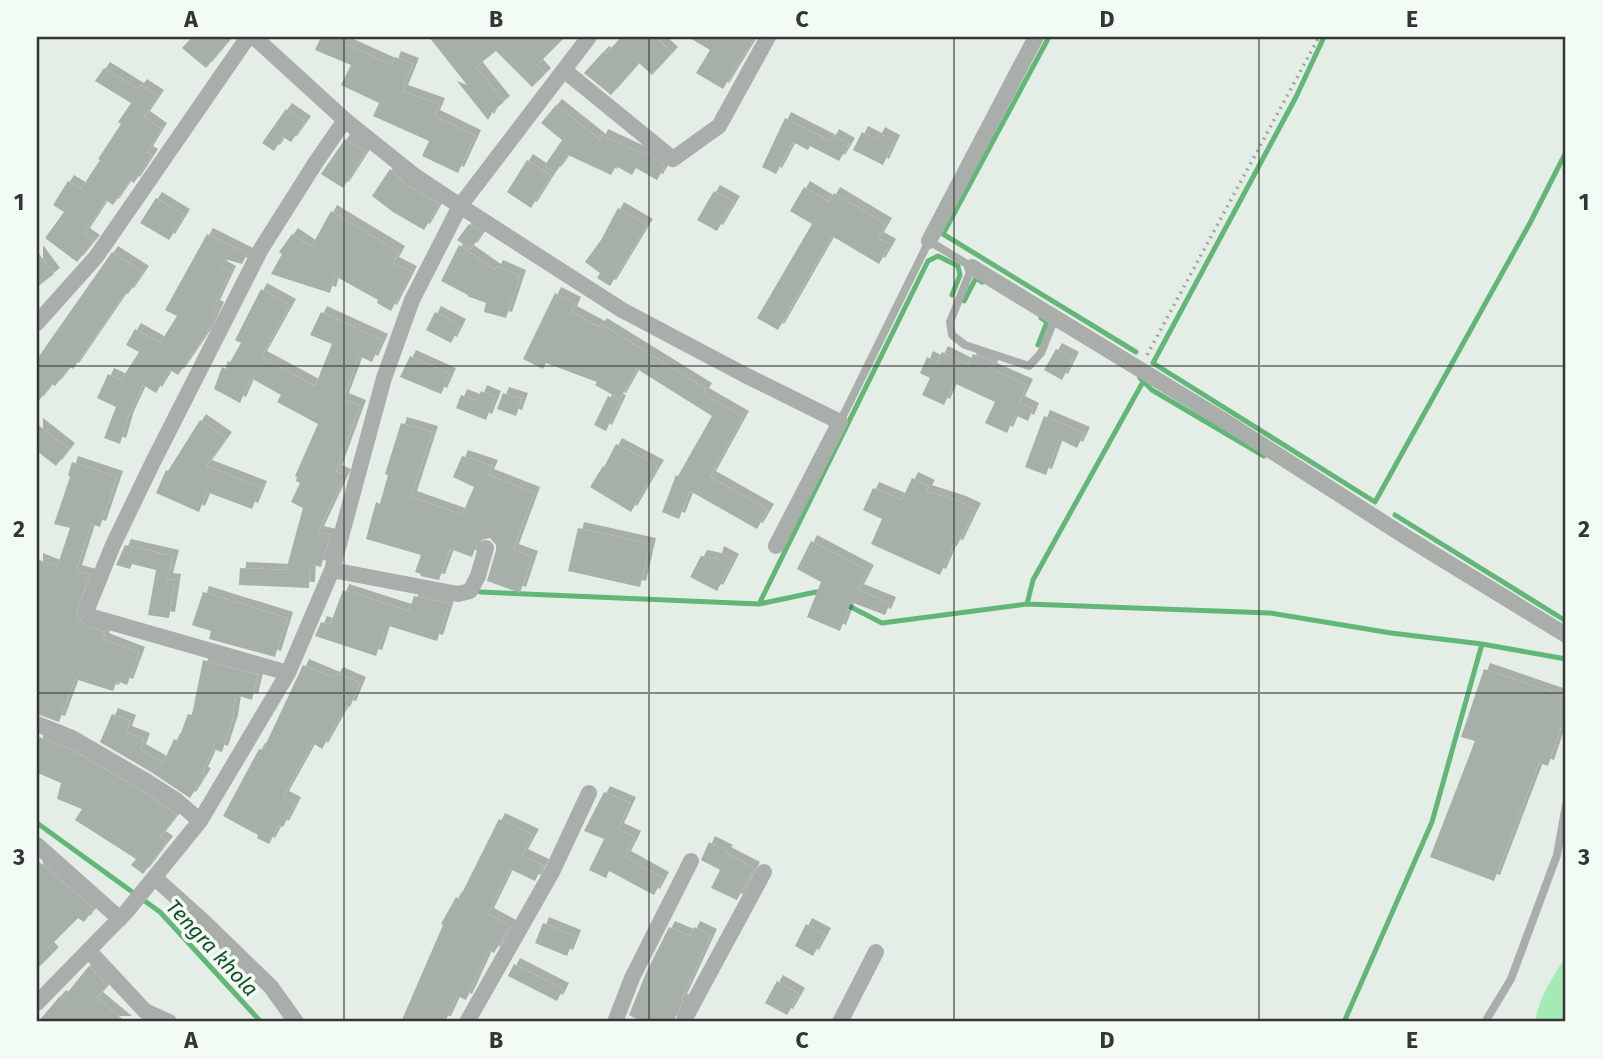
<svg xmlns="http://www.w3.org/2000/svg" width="1603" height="1059" font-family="'Fira Sans',sans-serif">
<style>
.green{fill:#a5eab4}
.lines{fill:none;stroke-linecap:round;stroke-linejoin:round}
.stream{stroke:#62b778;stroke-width:5}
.building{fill:#a7b0a8;filter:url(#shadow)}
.path{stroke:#a0a6a0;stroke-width:3.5;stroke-dasharray:2 5;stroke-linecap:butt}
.lane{stroke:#aaaeab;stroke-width:8}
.street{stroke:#aaaeab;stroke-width:16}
.grid{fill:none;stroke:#333633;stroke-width:2;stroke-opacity:0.55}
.labels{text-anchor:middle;stroke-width:7;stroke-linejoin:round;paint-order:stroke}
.water-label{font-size:21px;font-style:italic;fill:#135228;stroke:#f2fcf4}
.neatline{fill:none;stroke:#333633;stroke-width:2.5}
.grid-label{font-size:23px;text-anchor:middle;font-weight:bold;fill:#333633}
</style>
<defs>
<filter id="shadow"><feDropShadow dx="6" dy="-6" stdDeviation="0" flood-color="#0004"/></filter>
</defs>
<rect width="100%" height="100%" fill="#e5eee6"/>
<path class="green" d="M1566,956V1022H1535C1539,997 1553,977 1566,956Z"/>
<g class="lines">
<path class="stream" d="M1049,37L943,234L1136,352
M1324,37L1296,97L1153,363L1375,502L1530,223L1566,152
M964,301L976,278L982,282
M1038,345L1047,322L1041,318
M1140,378L1152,390L1264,456
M1395,515L1566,621
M480,592L759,604L816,592L823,594
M759,604L928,261L938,256L958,266L960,275L952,295
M845,604L882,623L1027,604L1270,613L1391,633L1482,644L1566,659
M1027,604L1033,580L1144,380
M37,823L160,912L261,1022
M1344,1022L1432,822L1482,644"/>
</g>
<path class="building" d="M192,37H232L206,68L182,48Z
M321,37H345L343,43L392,65L395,57L413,64L402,91L439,104L434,116L475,136L458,173L422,156L429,141L373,116L379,103L341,85L351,65L315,50Z
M429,37H565L537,65L545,74L532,87L496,51L476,67L504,102L493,111L488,120L457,81L467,85Z
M621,37H655L672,53L652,75L639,63L611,95L584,73L603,52L606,54Z
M688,37H755L723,89L696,73L710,50Z
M104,68L138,89L141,85L158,96L144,117L161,129L147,152L152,155L134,183L130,180L113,205L106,200L84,234L94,241L77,262L45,238L64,212L53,205L68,181L81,189L100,160L98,159L121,124L118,122L131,103L95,81Z
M556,105L600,140L602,135L645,155L647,151L665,166L657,180L636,168L632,175L616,166L611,175L568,155L555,173L545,165L562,140L541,123Z
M286,109L305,122L291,142L283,137L274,151L262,143Z
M785,118L830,141L833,135L849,144L839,161L810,146L808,150L793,142L776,174L762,167Z
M862,132L876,139L879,133L894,141L883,165L853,150Z
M345,139L366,152L343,188L321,174Z
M527,160L551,176L531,208L507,192Z
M390,169L407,185L439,204L424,230L393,212L372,196Z
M804,187L829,202L834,193L886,224L878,238L890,245L879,264L832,236L778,330L757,318L812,224L790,211Z
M714,191L734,202L717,231L697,220Z
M156,198L184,215L169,240L140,223Z
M618,208L647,225L610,286L597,278L600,273L585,262L601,240Z
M331,211L399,252L393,263L411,272L391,311L377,303L378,300L335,276L330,293L271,274L282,254L279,252L292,234L311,247Z
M469,224L482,233L471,249L457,240Z
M207,234L247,254L242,264L225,259L221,267L230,272L214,306L218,308L206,334L178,375L170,370L156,393L143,385L128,417L120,444L104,438L116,407L97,398L108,374L121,380L139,352L126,345L135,329L160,343L177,316L165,310Z
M459,245L495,270L497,266L520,276L506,318L484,312L486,303L467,296L468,295L441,281Z
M37,251L54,274L37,287Z
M112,252L143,272L128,294L125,293L73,369L70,367L55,386L52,384L37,403V359Z
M261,289L290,305L261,357L315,386L332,344L310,335L321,312L382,340L372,362L359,356L343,399L360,406L336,471L345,475L318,532L330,535L321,567L310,564L309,588L239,585L240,568L286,570L303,508L291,502L300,483L296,481L297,477L295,476L318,424L277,402L281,395L251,378L240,403L214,389L222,367L226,369L241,343L235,340Z
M555,293L575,303L571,312L599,327L601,324L706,389L703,394L743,417L710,477L768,510L757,529L690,491L679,519L662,512L676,475L678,476L712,416L637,369L620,399L595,385L597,382L546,363L543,369L523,359Z
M435,312L460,325L451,343L426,330Z
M1056,349L1073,358L1062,380L1044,370Z
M942,352L968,365L973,354L994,362L991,369L1027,385L1019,402L1033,409L1028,421L1015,415L1007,433L985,423L995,402L954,383L944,405L922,395L930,378L920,373L927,357L937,362Z
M410,356L450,374L441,394L400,377Z
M481,391L495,397L486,420L456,408L461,395L477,401Z
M503,393L522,399L516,416L497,409Z
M608,396L620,401L606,431L594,425Z
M1044,416L1084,433L1077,448L1059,439L1046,475L1025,467Z
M200,420L226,438L206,466L261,487L252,509L207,492L199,512L156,493L166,470L168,471Z
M401,423L432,432L411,497L462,515L474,487L453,477L462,456L492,466L488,475L534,493L513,550L532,557L520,593L487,581L496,550V545L490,538L478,541L472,557L450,549L439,580L420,576L421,574L415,572L421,555L366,539L376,502L380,504L388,475L385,474Z
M37,424L69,449L56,466L37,451Z
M616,444L658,466L631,512L590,487L603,466L604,467Z
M72,462L117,477L100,527L91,524L76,571L90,575L76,614L85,626L105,632L103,639L139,653L127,685L117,681L113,691L75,679L59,722L37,714V559L57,567L70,528L54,524L70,477L68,475Z
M912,478L929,486L926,491L960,502L975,509L957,546L953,545L940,575L871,544L882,519L863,510L873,488L902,500Z
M578,528L650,544L640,587L568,571Z
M811,541L868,571L858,590L890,603L885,615L851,602L840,631L807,617L821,582L797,569Z
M125,545L173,556L167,579L175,580L169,618L148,615L156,570L132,564L130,569L116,565Z
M718,552L733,560L717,591L690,577L701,556L716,559Z
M343,590L409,611L414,596L449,603L437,641L389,626L387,632H384L376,656L315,636L321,622L330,625Z
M203,592L287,618L275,657L209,639L211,631L192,625Z
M203,660L258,675L252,700L236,695L232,721L222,752L213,749L202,773L205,774L190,798L151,772L100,742L112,714L130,721L126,732L144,739L140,750L163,763L174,739L178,741L188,714L192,715Z
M303,665L334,678L337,673L360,683L350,707L346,706L322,749L313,743L283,797L295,803L283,827L279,825L269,844L257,838L258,835L223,816L259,749L263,750Z
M1484,669L1566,697V712L1548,766L1539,763L1494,881L1430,857L1475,741L1461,737Z
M37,736L72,750L141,790L177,815L160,837L167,842L143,874L131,865L136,859L75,820L82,809L57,799L61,783L40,774L37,778Z
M604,792L630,803L618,829L635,837L625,857L663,878L654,895L609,871L606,878L589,870L604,839L584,831Z
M499,819L533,835L522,855L543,865L535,881L510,869L488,914L510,926L494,953L489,950L466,1000L457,996L445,1022H401L443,925L441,924L456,897L459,899Z
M709,842L727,851L725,853L754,868L737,900L711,888L720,870L701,860Z
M37,860L94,909L84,922L78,918L48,948L53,953L37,969Z
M543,923L575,936L567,956L535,943Z
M806,924L825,934L813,956L795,946Z
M669,927L690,936L694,927L711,935L681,1000L683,1001L673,1022H642L629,1015L646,973Z
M514,964L563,989L557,1001L508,976Z
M89,966L107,986L97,998L126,1022H38L60,996L63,998Z
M777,981L799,994L787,1015L765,1003Z"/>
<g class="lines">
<path class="path" d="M1147,355L1319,37"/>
<path class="lane" d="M840,422L929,241L972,267L950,322L952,335L965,345L1029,366L1041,353L1055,318
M1485,1022L1511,979L1557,855L1566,805"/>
<path class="street" d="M254,37L345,120L415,176L460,206L622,310L745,375L840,422L776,546
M565,71L673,159L719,126L768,37
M929,241L1036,37
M972,267L1223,420L1406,537L1566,635
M37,323L96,257L248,37
M332,570L458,594L470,591L478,576L486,548
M288,673L89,616L86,612L113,545L153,462L261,249L316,162L345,120
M37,724L72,738L146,781L176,800L200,821
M37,845L120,919
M155,878L203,921L271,987L296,1022
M89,951L145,1011L169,1022
M37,1003L127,911L200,821L288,673L332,570L384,378L412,300L460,206L589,37
M467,1022L552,872L589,793
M615,1022L632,978L691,861
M683,1022L764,872
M840,1022L876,952"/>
</g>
<path class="grid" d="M344,37V1022M649,37V1022M954,37V1022M1259,37V1022M37,366H1566M37,693H1566"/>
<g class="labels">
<g class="water-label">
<text transform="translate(212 948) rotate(47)" y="7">Tengra khola</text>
</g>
</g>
<rect width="1603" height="1059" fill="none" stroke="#f2fcf4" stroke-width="77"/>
<rect x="38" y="38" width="1526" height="982" class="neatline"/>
<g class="grid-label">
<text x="191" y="27">A</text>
<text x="496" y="27">B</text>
<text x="802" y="27">C</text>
<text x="1107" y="27">D</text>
<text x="1412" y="27">E</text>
<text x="19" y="210">1</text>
<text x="1584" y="210">1</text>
<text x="19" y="537">2</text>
<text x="1584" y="537">2</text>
<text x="19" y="865">3</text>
<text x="1584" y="865">3</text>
<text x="191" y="1048">A</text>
<text x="496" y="1048">B</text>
<text x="802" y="1048">C</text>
<text x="1107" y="1048">D</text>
<text x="1412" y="1048">E</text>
</g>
</svg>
